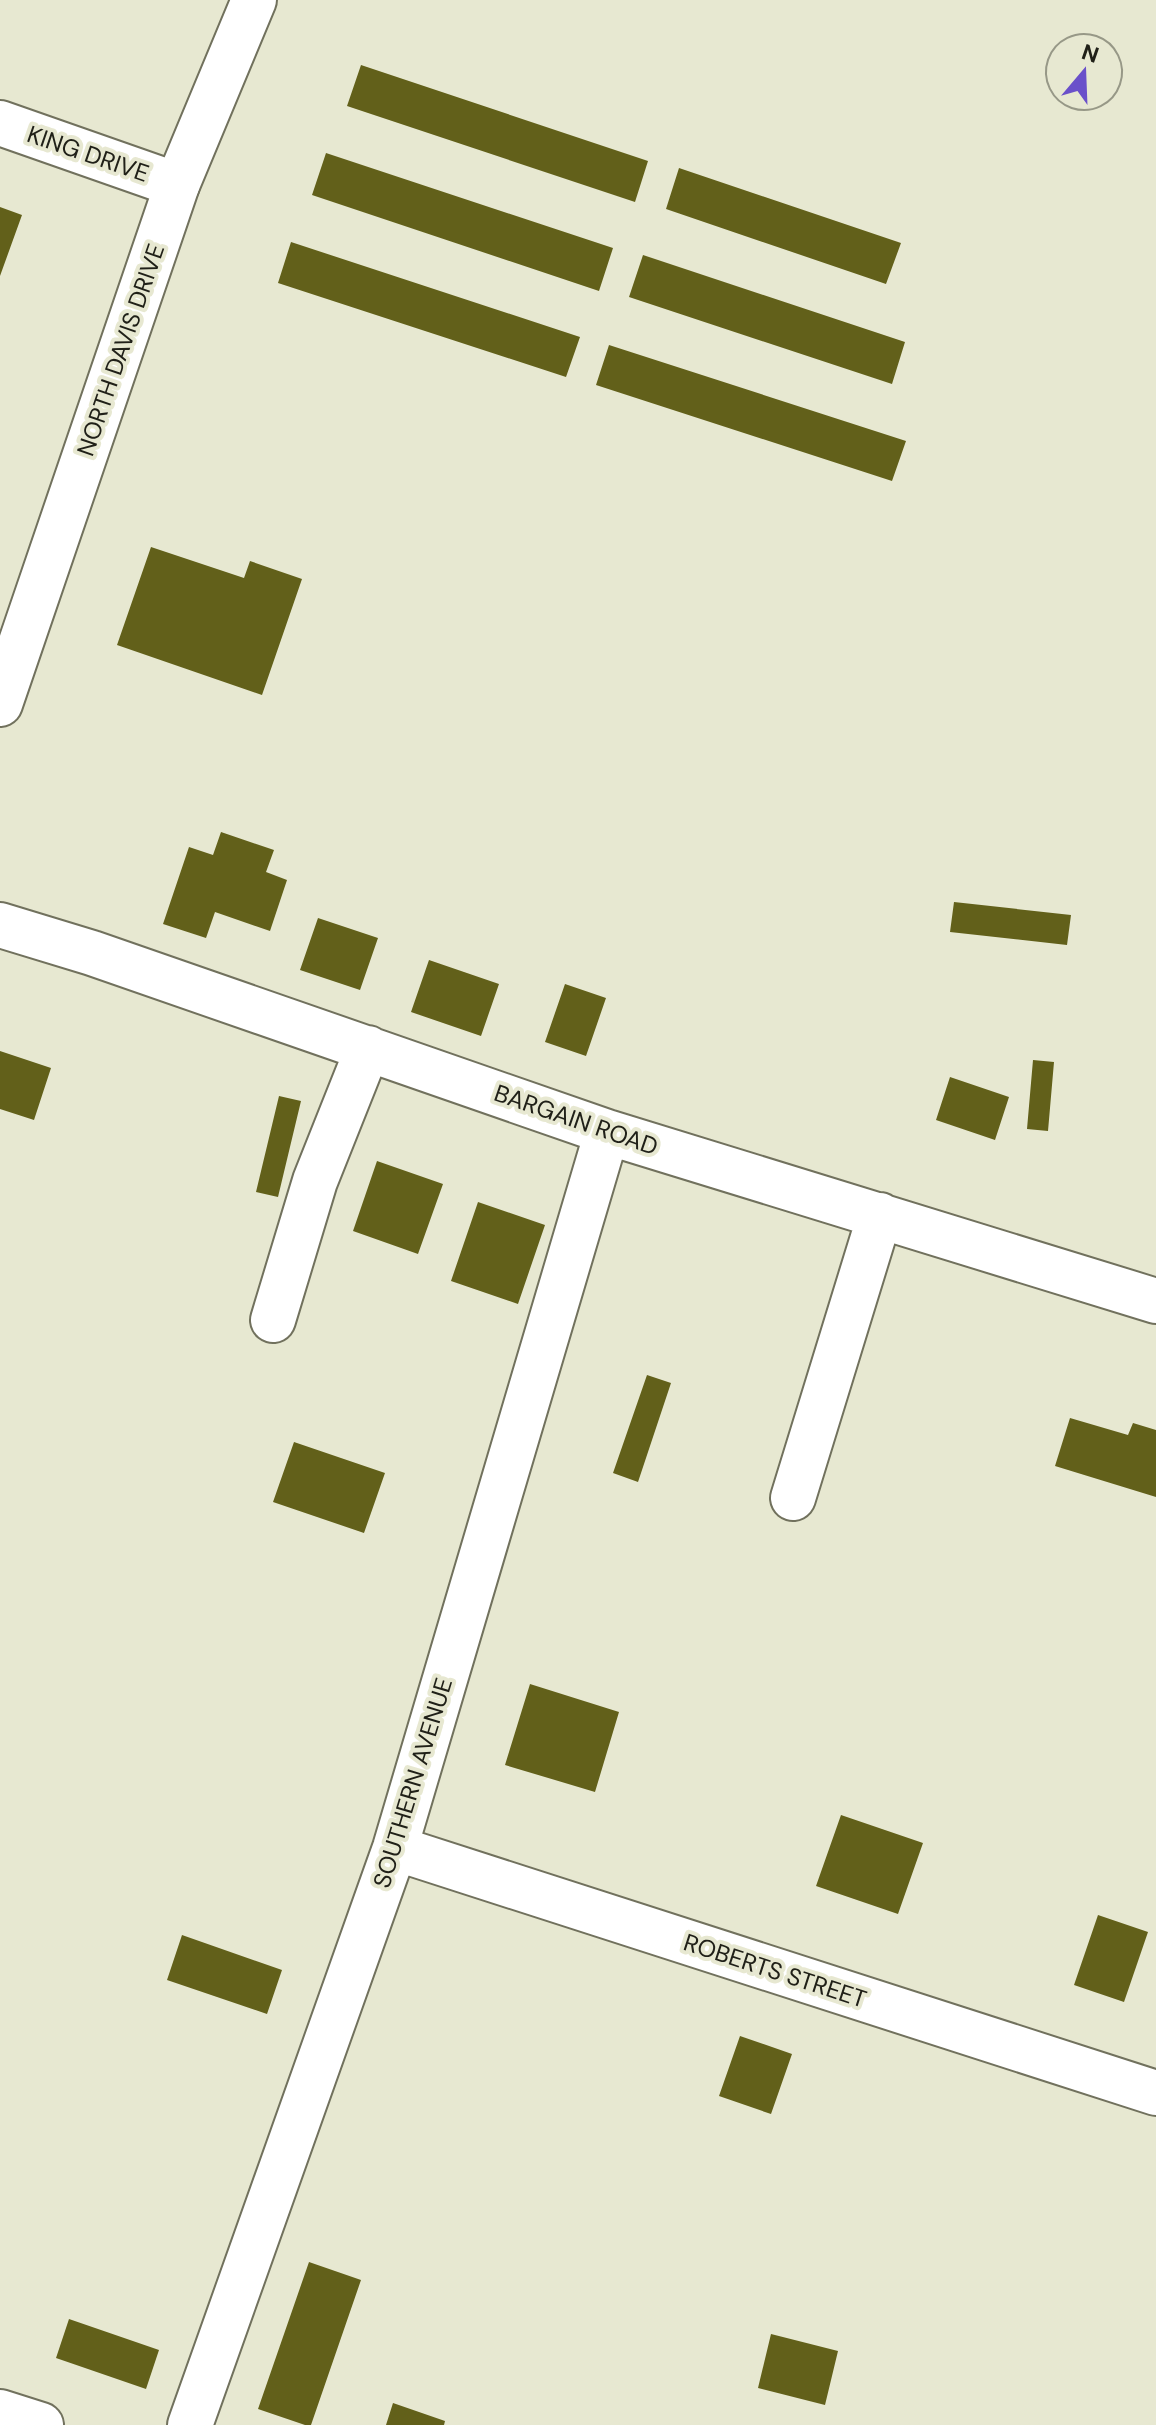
<svg xmlns="http://www.w3.org/2000/svg" width="1156" height="2425" font-family="'DM Sans',sans-serif">
<style>
.building{fill:#62601a}
.lines{fill:none;stroke-linecap:round;stroke-linejoin:round}
.minor-casing{stroke:#71715d;stroke-width:48}
.major-casing{stroke:#71715d;stroke-width:48}
.minor{stroke:#fff;stroke-width:44}
.major{stroke:#fff;stroke-width:44}
.labels{text-anchor:middle;stroke-width:8;stroke-linejoin:round;paint-order:stroke}
.street-label{font-size:24px;fill:#202018;stroke:#e7e8d1}
</style>
<rect width="100%" height="100%" fill="#e7e8d1"/>
<path class="building" d="M361,65L648,161L635,202L347,106Z
M326,153L613,248L599,291L312,195Z
M679,168L901,243L886,284L666,209Z
M0,207L22,215L0,276Z
M291,242L580,337L566,377L278,283Z
M643,255L905,342L892,384L629,297Z
M609,345L906,441L892,481L596,385Z
M151,547L244,578L250,561L302,579L262,695L117,645Z
M221,832L274,850L266,872L287,880L270,931L215,912L206,938L163,924L189,847L213,855Z
M954,902L1071,915L1067,945L950,932Z
M318,918L378,938L360,990L300,970Z
M429,960L499,984L481,1036L411,1012Z
M565,984L606,998L586,1056L545,1042Z
M0,1051L51,1068L34,1120L0,1109Z
M1033,1060L1054,1062L1048,1131L1027,1129Z
M950,1077L1009,1097L995,1140L936,1120Z
M279,1096L301,1101L278,1197L256,1192Z
M377,1161L443,1184L418,1254L353,1231Z
M478,1202L545,1225L518,1304L451,1281Z
M647,1375L671,1383L638,1482L613,1473Z
M1070,1418L1128,1435L1133,1423L1156,1430V1497L1055,1466Z
M294,1442L385,1473L364,1533L273,1502Z
M530,1684L619,1712L595,1792L505,1765Z
M841,1815L923,1843L898,1914L816,1886Z
M1098,1915L1148,1932L1124,2002L1074,1985Z
M182,1935L282,1970L267,2014L167,1980Z
M740,2036L792,2054L771,2114L719,2096Z
M309,2262L361,2280L311,2425H305L258,2409Z
M69,2319L159,2350L146,2389L56,2358Z
M771,2334L838,2351L825,2405L758,2388Z
M393,2403L445,2421L444,2425H386Z"/>
<g class="lines">
<defs>
<path id="minor" d="M0,123L177,185
M0,925L92,953L607,1132L1156,1301
M273,1320L315,1181L368,1048
M793,1498L880,1215
M395,1848L1156,2093
M0,2412L41,2425
M190,2425L395,1848L607,1132"/>
<path id="major" d="M0,704L177,185L254,0"/>
</defs>
<use href="#minor" class="minor-casing"/>
<use href="#major" class="major-casing"/>
<use href="#minor" class="minor"/>
<use href="#major" class="major"/>
</g>
<g class="labels">
<g class="street-label">
<text transform="translate(88 154) rotate(19)" y="8">KING DRIVE</text>
<text transform="translate(121 350) rotate(-71)" y="8">NORTH DAVIS DRIVE</text>
<text transform="translate(576 1120) rotate(19)" y="8">BARGAIN ROAD</text>
<text transform="translate(413 1783) rotate(-73)" y="8">SOUTHERN AVENUE</text>
<text transform="translate(775 1971) rotate(18)" y="8">ROBERTS STREET</text>
</g>
</g>
<g transform="translate(1084 72) rotate(19)"><circle r="38" fill="#e7e8d1" stroke="#979887" stroke-width="2"/>
<path d="M0-6L14 30L0 20L-14 30Z" fill="#6a50ca"/>
<text y="-12" font-size="22" font-weight="bold" text-anchor="middle" fill="#202018">N</text>
</g>
</svg>
